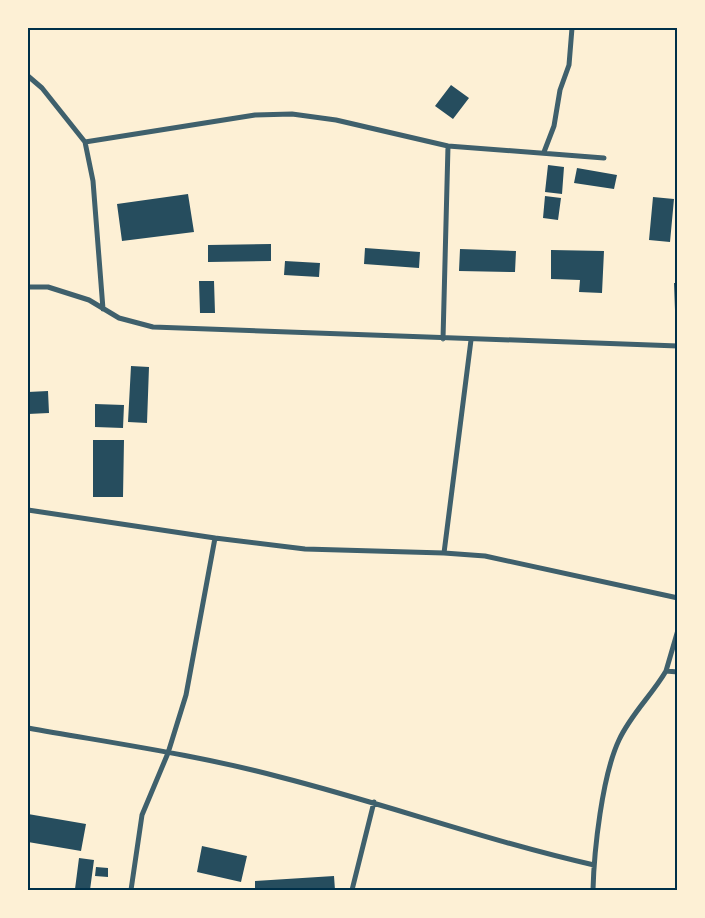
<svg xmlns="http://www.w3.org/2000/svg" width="705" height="918" font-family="'Space Grotesk',sans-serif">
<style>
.building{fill:#264d5e}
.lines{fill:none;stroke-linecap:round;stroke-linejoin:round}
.minor{stroke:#3f606c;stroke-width:5}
.neatline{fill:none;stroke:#003049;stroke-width:2}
</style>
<rect width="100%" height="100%" fill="#fdf0d5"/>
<path class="building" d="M451,85L469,98L453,119L435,106Z
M548,165L564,167L562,194L545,192Z
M577,168L617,175L614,189L574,183Z
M188,194L194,232L122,241L117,204Z
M545,196L561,198L558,220L543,218Z
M653,197L674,199L670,242L649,240Z
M271,244V261L208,262V245Z
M365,248L420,252L419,268L364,264Z
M460,249L516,251L515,272L459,271Z
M551,250L604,251L602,293L579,292L580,280L551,279Z
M285,261L320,263L319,277L284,275Z
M199,281H214L215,313H200Z
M674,283H678V310H675Z
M131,366L149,367L147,423L128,422Z
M48,391L49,413L28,414V392Z
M95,404L124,405L123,428L95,427Z
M93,440H124L123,497H93Z
M28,814L86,824L81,851L28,842Z
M202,846L247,856L241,882L197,872Z
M79,858L94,860L90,890L75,889Z
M96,867L108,868V877L95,876Z
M334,876L335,890H255V881Z"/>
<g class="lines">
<path class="minor" d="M28,76L42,88L85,142L255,115L292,114L336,120L448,146L604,158
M85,142L93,181L103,309
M544,152L554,126L560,90L569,65L572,28
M28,287H48L89,300L119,318L153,327L678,346
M443,339L448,146
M28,510L215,538L305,549L444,553L485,556L678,598
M444,553L471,340
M666,671L678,630
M28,728C112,743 198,755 280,777C386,804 488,841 594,865
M131,890L142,815L168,753L186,695L215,538
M352,890L374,802
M593,890C594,851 602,776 619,740C631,714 652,695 666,671L678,672"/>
</g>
<rect width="705" height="918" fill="none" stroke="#fdf0d5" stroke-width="58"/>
<rect x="29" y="29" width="647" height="860" class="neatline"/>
</svg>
